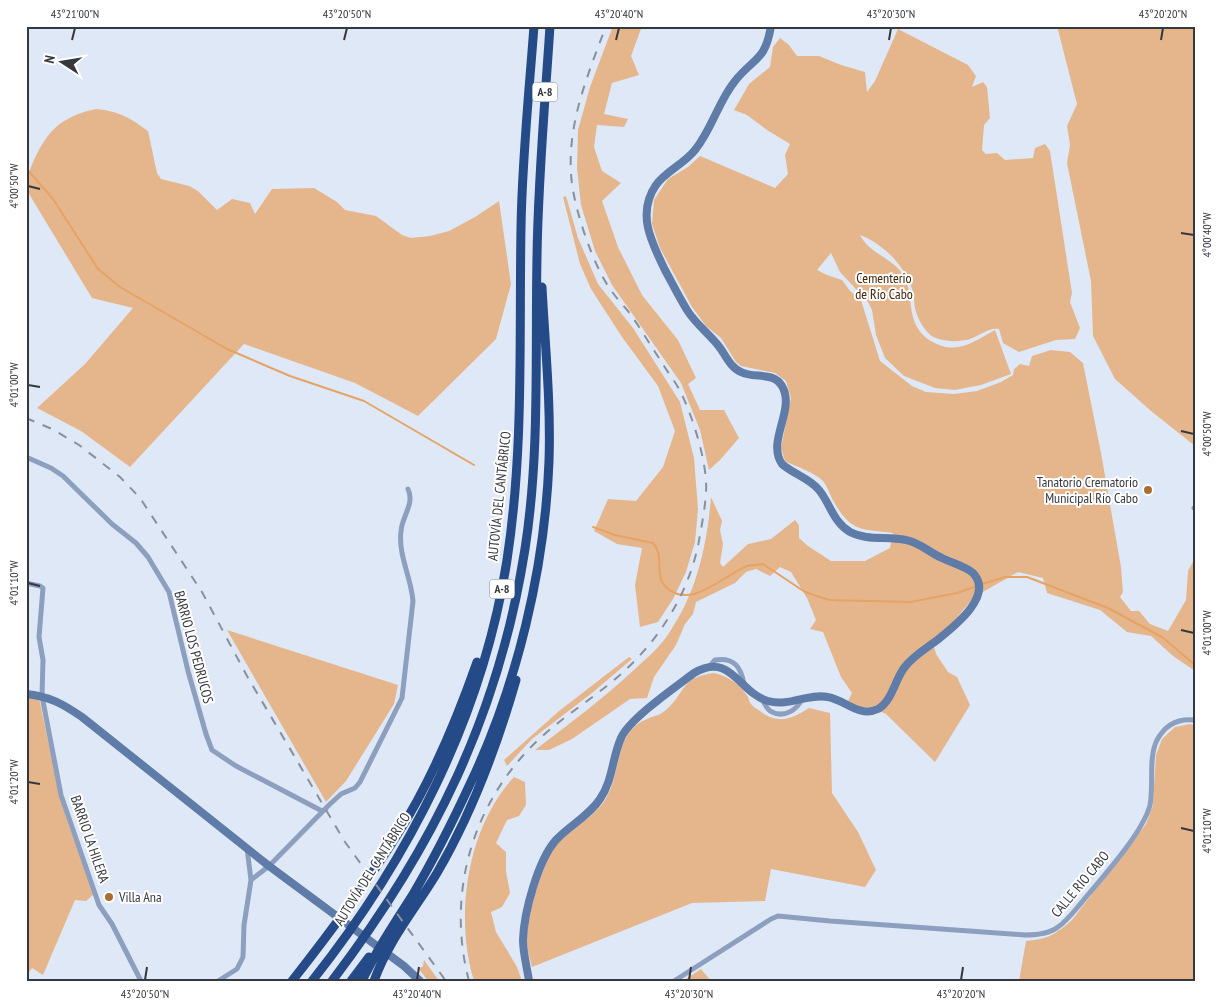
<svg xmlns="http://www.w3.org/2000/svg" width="1221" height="1007" font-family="'PT Sans Narrow',sans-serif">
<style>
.green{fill:#e5b68c}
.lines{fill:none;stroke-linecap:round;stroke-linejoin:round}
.stream{stroke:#e6a364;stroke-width:2}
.street{stroke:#8c9fbe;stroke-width:5}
.secondary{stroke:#5f7ba8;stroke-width:8}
.highway{stroke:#244a88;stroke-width:9}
.rail{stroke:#8a909a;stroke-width:2;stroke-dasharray:9 9;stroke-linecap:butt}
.ticks{fill:none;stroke:#35383e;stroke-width:2}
.poi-dot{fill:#aa6d31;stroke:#fff;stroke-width:2}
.labels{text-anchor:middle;stroke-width:4;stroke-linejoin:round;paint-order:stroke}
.shield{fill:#fff;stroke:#727478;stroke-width:1}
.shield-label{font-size:12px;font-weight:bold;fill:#35383e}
.park-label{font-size:14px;fill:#3f2408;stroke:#fff}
.poi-label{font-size:14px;fill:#35383e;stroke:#fff;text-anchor:end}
.street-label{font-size:14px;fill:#35383e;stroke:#fff}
.neatline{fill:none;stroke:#35383e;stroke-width:2}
.ticks-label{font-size:12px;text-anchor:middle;fill:#35383e}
</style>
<rect width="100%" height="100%" fill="#dfe8f6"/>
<path class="green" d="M613,26H642L631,56L639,75L612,83L604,114L628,119L624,127L597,125L594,147L602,171L621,183L602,201L618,247L642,295L678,340L696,378L688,384L700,410H724L739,438L720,460L709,470L700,430L681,383L612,285L595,251L581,205L577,168L578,130L590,87Z
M1057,26H1195V446L1151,411L1115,379L1093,336L1091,281L1067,163L1070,145L1067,126L1077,104Z
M898,29L968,65L976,76L972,87L983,82L987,87L990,118L984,125L982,150L986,154L997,153L1005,160L1033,158L1035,148L1045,144L1050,151L1072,293L1070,302L1080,328L1075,339L1056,340L1019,352L1003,343L999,329C989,327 979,336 970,339C960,342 946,342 936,338C926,335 917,318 915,308C914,303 914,297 913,292C906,267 884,244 860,235C869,253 890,257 902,273C911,287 909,302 913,317C916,328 922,336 931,341C956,356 973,342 995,330L1011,374L981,385L955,390L935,388L904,376L885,358L876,335L872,310L868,302L840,272L831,253L817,270L827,275L842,280L850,291L861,300L880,361L912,386L926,392L954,394L977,391L1001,382L1013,375L1014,369L1020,364L1029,366L1032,356L1051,350L1070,352L1083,363L1101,453L1121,567L1123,592L1120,597L1131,611H1139L1150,624L1168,631L1186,600L1188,571L1195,558V671L1173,656L1151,636L1127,632L1100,610L1047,593L1043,578L1018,572L974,597L949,627L932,640L936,654L948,672L957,677L970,705L935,762L886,714L871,707H856L848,701L852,693L841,677L823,632L810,629L816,620L807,598L791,572L780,567L770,576L756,569L746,572L735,583L696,602L693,614L685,624L676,645L654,677L647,698L630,699L572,739L549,750H535C569,724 604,698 635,669C647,658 661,646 669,633C697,592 707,545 711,497L722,521L720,530L723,544L720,563L723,567L748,544L771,539L795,520L799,525V538L808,546L831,561H865L890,548L893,533C861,529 851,532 834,502C830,496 828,487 823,481C814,472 797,467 785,461L781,448L791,398L786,381L775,373L741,366L736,362L721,338L706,326L692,307L660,248L652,224L654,200L668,179L688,167L700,156L775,188L788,174L785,155L790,144L767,130L747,115L734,110L749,84L770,67L773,47L780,38L789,45L797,56H819L841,65L865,72L867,92L875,81Z
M96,109C119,111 130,118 148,131L157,173L161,179L189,186L198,191L217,210L232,199L250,203L255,214L272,189L314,188L337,202L345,210L376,216L402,235L411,238L430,236L449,231L475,217L499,201L511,284L496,339L418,416L355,383L244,344L130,467L81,431L37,408L85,364L133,308L92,298L26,189C26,172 42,140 54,129C65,118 81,112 96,109Z
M566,196L578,238L598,284L633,328L680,402L694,458L698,509L695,542L686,572L673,599L658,622L640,627L635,585L642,548L617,544L594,531L608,499L636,501L663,467L675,431L658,386L622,337L591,289L580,264L563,197Z
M227,630L398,685L394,704L346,781L326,802Z
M629,657L632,659L592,693L532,739L507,766L504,760L559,711Z
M714,673C728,676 741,685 748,697C749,699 749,702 751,704C753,707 757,709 760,711C778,725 792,719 809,708L830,713L832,793L858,832L876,870L865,887L771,869L765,901L692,903L532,967C530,959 527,950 527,941C527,917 541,866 555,847C569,830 590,820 603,803C616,785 616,761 624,741C628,733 636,723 645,720C650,717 657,716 662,713C686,696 678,677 714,673Z
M26,697L39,698L59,793L68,823L94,894L86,901L75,900L43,975L32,968L26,976Z
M1190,724L1195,725V981H1019L1026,941C1048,939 1055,935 1072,920L1146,824L1153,805L1156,755L1162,739L1175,727Z
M514,777L525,782L526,805L519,816L507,820L496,843L506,852V871L510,893L502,907L491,912L496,932L517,967L522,981H474C454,917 467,827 514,777Z
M424,960L439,981H428L419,969L423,966Z
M701,969L711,981H683Z"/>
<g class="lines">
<path class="stream" d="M26,168L53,199L98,269L120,287L227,349L290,376L364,401L474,465
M593,527L615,535L653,543C665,556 654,575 665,586C689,612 724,575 747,566C752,565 758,565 763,564L805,592L829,600L911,602L957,593L977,586
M982,584L1005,577H1027L1108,608L1162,637L1195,665"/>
<path class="street" d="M26,457L51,468L63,476L112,524L136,543L148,557L169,592L188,671L206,734L212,750L236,766L322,811
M1194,508H1195
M26,583L40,586L43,588L39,637L43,660L42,696L61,795L99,905L112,924L141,981
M709,667L715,660C734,657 741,667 744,684
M762,699C765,704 767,710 772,712C784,718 797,710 802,699
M251,880L269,866L329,805L341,794L355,788L360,782L402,698L413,601C411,577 398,555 401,531C402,516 415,504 408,489
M218,981L237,969L243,957L244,925L251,880L247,848
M674,981L771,919L778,916L830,921L1025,935C1037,935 1049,934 1058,927C1067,921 1075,910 1082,902C1101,879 1143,833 1150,805C1154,786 1148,758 1157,740C1165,725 1178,718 1195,720"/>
<path class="secondary" d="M26,694C49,696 63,704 82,717L269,866L404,966L420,981
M529,981C527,967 523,953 523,940C524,912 538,860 556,840C570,825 589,816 600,799C613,780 612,758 621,738C629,719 677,686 694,673C731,651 739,693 768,701C789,707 808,693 828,697C845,700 859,718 878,709C892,701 895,680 904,668C912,657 925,649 936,641C952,628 995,596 973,573C965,566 952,563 942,558C930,553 919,542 906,540C887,536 867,541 850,532C833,522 830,503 819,490C809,478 793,474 782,464C766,441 796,410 782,386C773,371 754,379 741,372C729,367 725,353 717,344C707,332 695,323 687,310C679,297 672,283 665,270C652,243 636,214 656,185C666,171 684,164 695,150C712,129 718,102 735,81C754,57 765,62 771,26"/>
<path class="highway" d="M292,981C329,934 365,886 397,835C431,782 456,722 477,662
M312,981C409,859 483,715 507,560C524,450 519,339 521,228C522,160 529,93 534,26
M332,981C433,848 499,715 525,549C540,453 535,355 537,257C538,180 545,103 550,26
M351,981L369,957
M362,981C376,951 394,924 412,896C434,859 453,821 471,782C517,685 545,568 549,461C551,403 545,345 542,287
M374,981C388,941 416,908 437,873C472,813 497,746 516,680"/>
<path class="rail" d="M26,418L52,429L79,445L120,477L140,498L202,592L247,676L345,842L446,981
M469,981C446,894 472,804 536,742C562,717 594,698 621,674C659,640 687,596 698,546C701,529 705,510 706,492C708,465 693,417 681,393C676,382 667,372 661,361C650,345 640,327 628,311C621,303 614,295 608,286C592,261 576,213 572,184C565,128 587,77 606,26"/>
</g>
<path class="ticks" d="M72,40L75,28M344,40L347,28M616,40L619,28M889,40L891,28M1161,40L1163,28M28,186L40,189M1181,233L1194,235M28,385L40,387M1181,431L1194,434M28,583L40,586M1181,630L1194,633M28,782L40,784M1181,828L1194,831M145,980L147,967M417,980L419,967M689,980L691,967M961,980L963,967"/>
<g class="poi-dot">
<circle cx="1148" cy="490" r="5"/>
<circle cx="109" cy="897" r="5"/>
</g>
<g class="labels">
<g class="shield">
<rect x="532.5" y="82.5" width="25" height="19" rx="4"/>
<rect x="489.5" y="579.5" width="25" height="19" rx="4"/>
</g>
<g class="shield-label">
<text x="545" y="96">A-8</text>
<text x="502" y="593">A-8</text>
</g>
<g class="park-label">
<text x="884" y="283">Cementerio<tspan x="884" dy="16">de Río Cabo</tspan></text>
</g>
<g class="poi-label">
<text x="1138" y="487">Tanatorio Crematorio<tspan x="1138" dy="16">Municipal Río Cabo</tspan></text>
<text x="119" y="902" text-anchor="start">Villa Ana</text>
</g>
<g class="street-label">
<text transform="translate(499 496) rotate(-84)" y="5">AUTOVÍA DEL CANTÁBRICO</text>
<text transform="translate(194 647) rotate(75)" y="5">BARRIO LOS PEDRUCOS</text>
<text transform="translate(90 839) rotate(71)" y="5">BARRIO LA HILERA</text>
<text transform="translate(372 869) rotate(-58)" y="5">AUTOVÍA DEL CANTÁBRICO</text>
<text transform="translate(1080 884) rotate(-50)" y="5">CALLE RIO CABO</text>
</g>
</g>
<rect width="1221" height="1007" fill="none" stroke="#ffffff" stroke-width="55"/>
<g transform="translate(62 62) rotate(282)" stroke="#ffffff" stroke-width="4" paint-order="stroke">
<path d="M0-4L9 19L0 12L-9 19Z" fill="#35383e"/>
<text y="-8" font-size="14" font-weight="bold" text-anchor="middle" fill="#35383e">N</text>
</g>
<rect x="28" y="28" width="1166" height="952" class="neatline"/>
<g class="ticks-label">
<text x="75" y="18">43°21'00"N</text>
<text x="347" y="18">43°20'50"N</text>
<text x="619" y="18">43°20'40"N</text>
<text x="891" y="18">43°20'30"N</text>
<text x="1163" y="18">43°20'20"N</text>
<text transform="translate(14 186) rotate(-90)" y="4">4°00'50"W</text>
<text transform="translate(1207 235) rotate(-90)" y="4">4°00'40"W</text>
<text transform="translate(14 385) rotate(-90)" y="4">4°01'00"W</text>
<text transform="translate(1207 434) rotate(-90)" y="4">4°00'50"W</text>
<text transform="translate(14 583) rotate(-90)" y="4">4°01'10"W</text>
<text transform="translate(1207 633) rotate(-90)" y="4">4°01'00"W</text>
<text transform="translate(14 782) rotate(-90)" y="4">4°01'20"W</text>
<text transform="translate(1207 831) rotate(-90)" y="4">4°01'10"W</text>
<text x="145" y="998">43°20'50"N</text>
<text x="417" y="998">43°20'40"N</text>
<text x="689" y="998">43°20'30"N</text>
<text x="961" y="998">43°20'20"N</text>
</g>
</svg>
